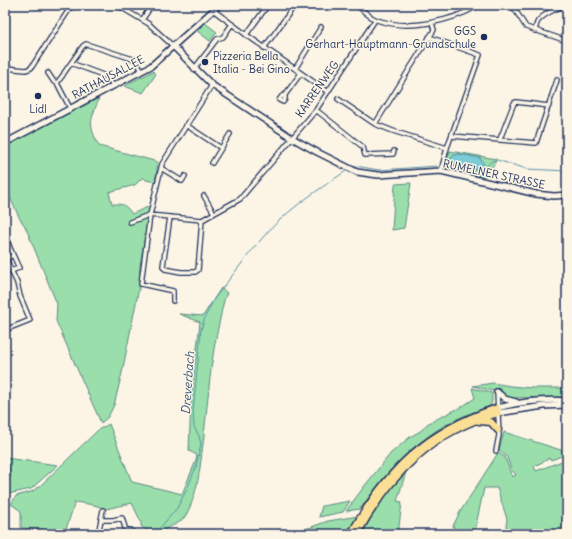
<svg xmlns="http://www.w3.org/2000/svg" width="572" height="539" font-family="Delius,sans-serif">
<style>
.green{fill:#9adfab;stroke:#5a8784;fill-rule:evenodd}
.water{fill:#7ccbd8;stroke:#558da7}
.lines{fill:none;stroke-linecap:round;stroke-linejoin:round}
.stream{stroke:#558da7;stroke-width:1}
.street-casing{stroke:#1b2f5e;stroke-width:6}
.secondary-casing{stroke:#1b2f5e;stroke-width:8}
.highway-casing{stroke:#1b2f5e;stroke-width:9}
.street{stroke:#fcf5e5;stroke-width:3.5}
.secondary{stroke:#fcf5e5;stroke-width:5}
.highway{stroke:#fbdf96;stroke-width:6}
.poi-dot{fill:#1b2f5e;stroke:#fcf5e5;stroke-width:1.5}
.labels{text-anchor:middle;stroke-width:3;stroke-linejoin:round;paint-order:stroke}
.poi-label{font-size:11px;fill:#1b2f5e;stroke:#fcf5e5;text-anchor:end}
.street-label{font-size:11px;fill:#1b2f5e;stroke:#fcf5e5}
.water-label{font-size:12px;font-style:italic;fill:#33567c;stroke:#fcf5e5}
</style>
<rect width="100%" height="100%" fill="#fcf5e5"/>
<filter id="ink" filterUnits="userSpaceOnUse"><feTurbulence type="fractalNoise" baseFrequency=".025" numOctaves="2"/><feDisplacementMap in="SourceGraphic" scale="8" xChannelSelector="R" yChannelSelector="G"/><feConvolveMatrix kernelMatrix="1 2 1 2 8 2 1 2 1" color-interpolation-filters="sRGB"/></filter>
<g filter="url(#ink)">
<path class="green" d="M205,23L217,32L210,41L197,31Z
M153,71L156,74L143,93L124,86Z
M99,98C91,121 87,122 99,146L158,162L155,182L146,180L143,177L135,185L109,192L112,204C123,204 125,204 132,214L150,206L140,266L139,288L122,373L114,405L108,417L101,423L56,321L57,304L25,226L20,219L5,187V146Z
M450,151L496,159L495,163L484,177L444,167ZM459,154L480,158L483,167L479,170L454,165V155Z
M411,183L404,228L392,230L395,184Z
M221,288L227,293C223,301 222,310 220,319C210,360 208,402 203,444C200,467 198,494 186,515C180,526 167,525 160,534H151L141,526V522L132,503L106,509L94,505L75,502L66,529L51,530L21,528V511L11,504L16,496L31,492L39,487L98,430L109,424L132,482L182,494L195,463L197,455L189,451L191,400L200,322L179,314L203,316Z
M493,383L510,386L532,388H567V397L509,398L503,395L501,389H493V391L473,386Z
M472,388L492,393V401L490,406C473,412 457,418 442,427C406,449 385,476 360,509L346,511L363,488L391,453L410,437L422,430L427,424L463,406L475,398Z
M504,432L567,452V454L551,460L549,458L547,459V460L534,466L536,471L567,459V534H505L507,519L497,488H484L474,534H455L453,526L460,512L498,453L505,457L512,477L516,475L511,469L507,457L499,450Z
M5,458L58,465L31,489L8,494L6,478L11,477Z
M405,470L406,472L397,501L402,502L398,534H361L387,491Z
M350,501L343,512L319,517L322,506Z
M358,516L348,534H292L328,521Z"/>
<path class="water" d="M459,154L480,158L484,164L483,167L479,170L454,165L451,161V158L454,155Z"/>
<g class="lines">
<path class="stream" d="M353,167L356,166L379,170L437,166
M445,167L480,173L483,172C487,165 489,161 497,160L527,169L567,171
M259,242C282,213 315,192 346,171
M160,528L177,508L187,489L196,467L201,444L199,436L194,427L193,411L201,330L205,317L214,299L256,245"/>
<defs>
<path id="street" d="M117,5L149,24L173,46
M357,5C362,10 369,17 377,20C408,31 451,22 479,5
M512,5L526,27L567,41
M213,10L248,36L328,92
M142,20L152,5
M535,31C536,27 536,24 538,21C544,14 558,7 567,5
M246,35L268,5
M429,37L480,55L447,148L441,171
M264,48L295,5
M5,68L26,70L31,68L72,5
M194,69L217,39L223,37L232,24
M295,69L321,27
M48,73L54,82L57,83
M64,73L71,63
M63,75L57,83L70,108
M113,86L108,77L71,63L83,46L86,44L136,60L142,71
M285,95V99L283,102L279,100L282,96L285,95L301,73
M338,99L375,124L393,131L447,148
M316,110L363,147L365,155L393,154L394,151
M375,124L434,30L432,23
M186,125L221,148
M452,136L536,143L557,80
M500,139L514,103L516,102L549,106
M212,163L230,134
M161,168L182,181L185,176
M204,196L214,213
M170,217L163,266L165,269L181,272H195L198,270L202,220
M130,222L149,215L202,220L240,199L316,110L375,20
M5,236L13,255L6,259L17,283L20,296L30,320L5,330
M11,271L19,268L13,255
M173,301V291L141,284L150,215L162,164L212,85
M496,451L499,435L497,392
M101,520H113L122,518L127,534
M126,530H131L132,534
M98,534L103,510"/>
<path id="secondary" d="M173,46L212,85L292,138L317,152L357,172L378,175L441,171L536,194L554,196L567,195
M5,143L151,66L219,5
M497,392L505,399L516,402
M497,408C520,402 544,399 567,401
M498,413L544,406L567,405"/>
<path id="highway" d="M479,421L491,422L498,430
M351,534C387,470 426,431 497,408
M357,534C389,476 431,431 498,413"/>
</defs>
<use href="#street" class="street-casing"/>
<use href="#secondary" class="secondary-casing"/>
<use href="#highway" class="highway-casing"/>
<use href="#street" class="street"/>
<use href="#secondary" class="secondary"/>
<use href="#highway" class="highway"/>
</g>
</g>
<g class="poi-dot">
<circle cx="484" cy="37" r="4"/>
<circle cx="205" cy="62" r="4"/>
<circle cx="38" cy="96" r="4"/>
</g>
<g class="labels">
<g class="poi-label">
<text x="476" y="35">GGS<tspan x="476" dy="13">Gerhart-Hauptmann-Grundschule</tspan></text>
<text x="213" y="60" text-anchor="start">Pizzeria Bella<tspan x="213" dy="13">Italia - Bei Gino</tspan></text>
<text x="38" y="113" text-anchor="middle">Lidl</text>
</g>
<g class="street-label">
<text transform="translate(108 77) rotate(-28)" y="4">RATHAUSALLEE</text>
<text transform="translate(317 89) rotate(-55)" y="4">KARRENWEG</text>
<text transform="translate(494 174) rotate(12)" y="4">RUMELNER STRASSE</text>
</g>
<g class="water-label">
<text transform="translate(188 383) rotate(-86)" y="4">Dreverbach</text>
</g>
</g>
<rect width="572" height="539" fill="none" stroke="#fcf5e5" stroke-width="20"/>
<rect x="10" y="10" width="552" height="519" fill="none" stroke="#1b2f5e" stroke-width="1.5" filter="url(#ink)"/>
</svg>
